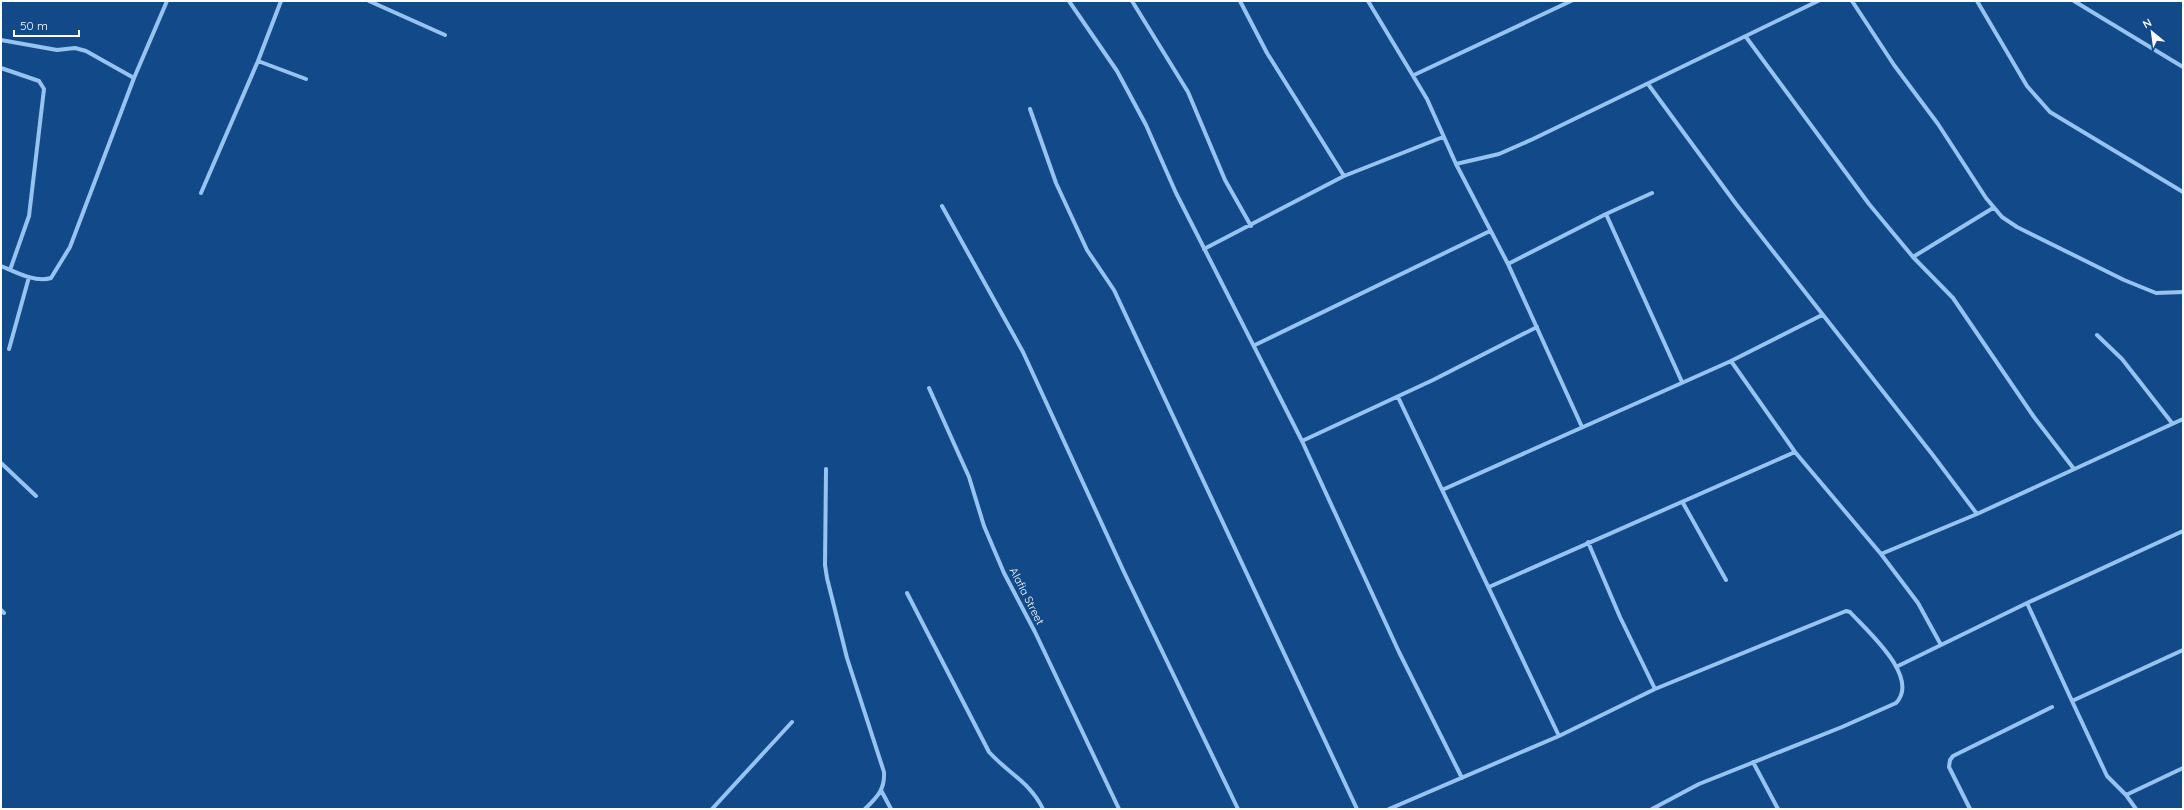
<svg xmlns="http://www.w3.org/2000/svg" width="2184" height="810" font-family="Quicksand,sans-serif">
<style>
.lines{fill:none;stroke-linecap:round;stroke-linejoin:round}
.minor{stroke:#97c3f1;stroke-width:4}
.labels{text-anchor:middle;stroke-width:3.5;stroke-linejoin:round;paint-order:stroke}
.street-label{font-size:11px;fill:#fff;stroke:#124a89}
</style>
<rect width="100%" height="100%" fill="#124a89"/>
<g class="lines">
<path class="minor" d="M369,1L445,35
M1069,1L1117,71L1146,125L1176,193L1302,441L1399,652L1462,778
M1132,1L1188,92L1225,180L1251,226
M1240,1L1267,53L1344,176
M1368,1L1427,99L1456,164L1508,264L1582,427
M1852,1L1894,65L1938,124L1986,198L2002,217L2017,227L2124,280L2156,293L2183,292
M1977,1L2027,86L2050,112L2183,192
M2074,1L2183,67
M1746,37L1869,204L1913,257L1953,298L2034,417L2074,469
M1,40L57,50L75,48L86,51L134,78
M258,61L306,79
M1,68L39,81L44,89L29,216L10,270
M1414,75L1571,1
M1648,84L1736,204L1932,454L1977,514
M1030,109L1056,183L1087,250L1114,290L1357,809
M1456,164L1499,154L1533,139L1818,1
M201,193L258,61L281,1
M942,206L1023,352L1124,572L1238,809
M1606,214L1652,193
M1204,249L1344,176L1443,137
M1913,257L1993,208
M1508,264L1606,214L1682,382
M1,266C15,272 36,283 51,278L70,247L134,78L167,1
M2097,335L2122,359L2172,423
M1255,345L1490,231
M9,349L29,277
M1731,361L1795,452L1881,554L1918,603L1941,645
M929,388L969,477L984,526L1004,573L1035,632L1119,809
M1398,397L1559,736
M1302,441L1433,380L1537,327
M1,463L36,496
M826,469L825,565L827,578L847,658L884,772C885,790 877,797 865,809
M1442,490L1731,361L1822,315
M1683,503L1726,580
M1588,542L1620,617L1655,689
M1881,554L1977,514L2183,419
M1489,587L1795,452
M907,593L989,752C1009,774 1030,782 1043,809
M2027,603L2072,701L2183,650
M1,610L4,613
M1898,666L2027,603L2183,531
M2072,701L2107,776L2126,795L2136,809
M1753,762L1778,809
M882,792L891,809
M2126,795L2183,768
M712,809L792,722
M1389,809L1559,736L1655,689L1846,611L1850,612C1866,630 1921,677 1896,703L1842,727L1699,784L1652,809
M1970,809L1949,767L1950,760L1953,756L2052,707"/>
</g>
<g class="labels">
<g class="street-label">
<text transform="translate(1027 596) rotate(63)" y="4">Alafia Street</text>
</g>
</g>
<rect width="2184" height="810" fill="none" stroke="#ffffff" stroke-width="4"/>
<g transform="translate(2152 32) rotate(331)" stroke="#124a89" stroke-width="3" paint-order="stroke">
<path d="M0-3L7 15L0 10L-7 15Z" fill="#ffffff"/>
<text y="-6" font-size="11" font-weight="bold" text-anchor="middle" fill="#ffffff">N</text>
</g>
<path d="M14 30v6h65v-6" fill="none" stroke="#ffffff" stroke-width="2"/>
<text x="20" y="30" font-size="12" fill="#ffffff" stroke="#124a89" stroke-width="3" paint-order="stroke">50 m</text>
</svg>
